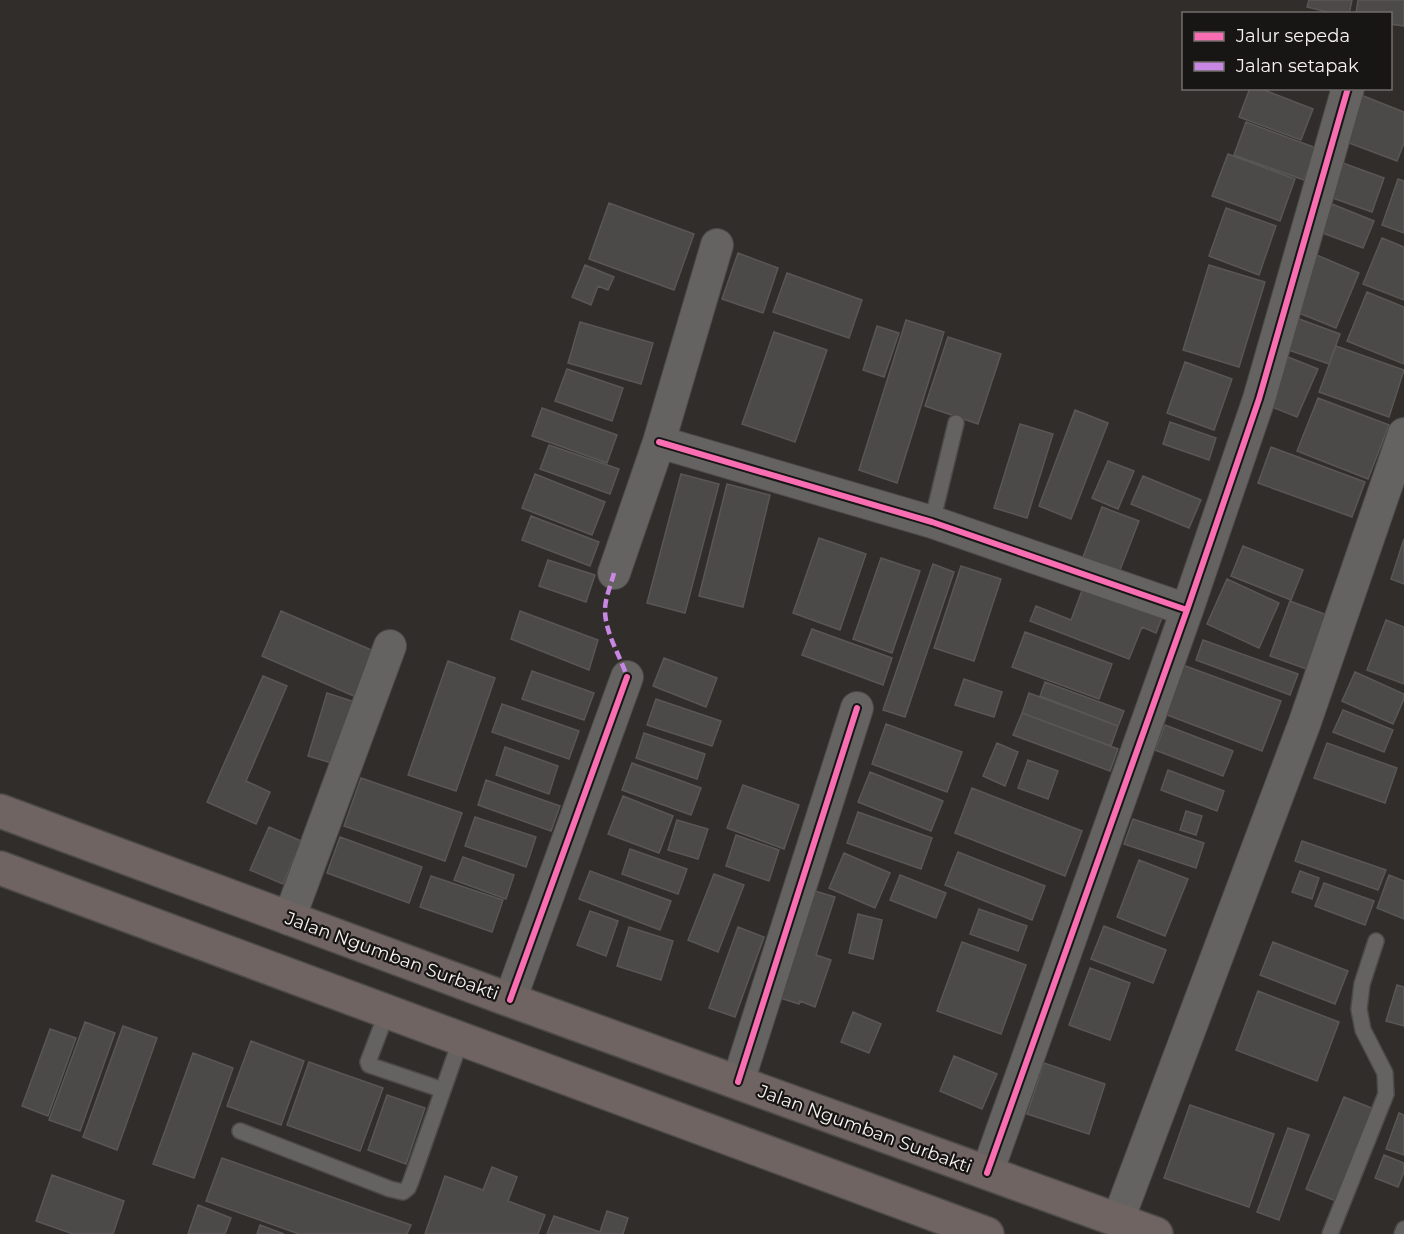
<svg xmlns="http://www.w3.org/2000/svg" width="1404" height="1234" font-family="Montserrat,sans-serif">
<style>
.building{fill:#4c4a49;stroke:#595755;stroke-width:1.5}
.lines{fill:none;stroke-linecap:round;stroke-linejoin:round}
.lane-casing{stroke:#4c4a48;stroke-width:18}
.street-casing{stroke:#4c4a48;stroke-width:34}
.highway-casing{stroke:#4c4a48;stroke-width:36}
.lane{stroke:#656361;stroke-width:15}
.street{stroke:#656361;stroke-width:32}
.highway{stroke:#706462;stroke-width:33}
.quiet{stroke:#c787e3;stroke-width:4.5;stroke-dasharray:9 4.5;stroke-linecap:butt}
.cycleway-casing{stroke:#181614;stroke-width:10}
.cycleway{stroke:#f96db3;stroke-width:6}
.labels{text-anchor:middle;stroke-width:4.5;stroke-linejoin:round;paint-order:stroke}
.street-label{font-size:18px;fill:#f6f3f1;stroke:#181614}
</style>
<rect width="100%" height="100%" fill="#302d2b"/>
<path class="building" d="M1309,0H1352L1349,14H1336L1307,7Z
M1358,0H1404V26L1390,24V14H1356Z
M1250,88H1259L1313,109L1301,140L1239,117Z
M1361,95L1404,112V143L1397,161L1344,141Z
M1246,122L1316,148L1304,180L1234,155Z
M1228,154L1295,179L1280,221L1212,196Z
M1340,162L1384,178L1372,212L1327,196Z
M1398,179L1404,181V233L1382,225Z
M609,203L694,234L674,290L589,259Z
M1332,204L1374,221L1363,248L1320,232Z
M1226,208L1276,226L1259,275L1209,256Z
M1382,238L1404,247V300L1363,284Z
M738,253L778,268L763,313L722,299Z
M1312,253L1359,273L1336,328L1289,309Z
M585,265L614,277L608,290L598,286L591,305L572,297Z
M1209,265L1265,282L1239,367L1183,350Z
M787,273L862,300L849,338L773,312Z
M1367,292L1404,307V364L1347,341Z
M1291,316L1340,334L1329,364L1280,347Z
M906,320L944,332L897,483L859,470Z
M580,322L653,343L641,384L568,363Z
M877,326L899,333L884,377L863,370Z
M774,332L827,350L795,442L742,424Z
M948,337L1001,354L978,424L925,406Z
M1336,346L1404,370L1389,417L1319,392Z
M1283,355L1318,369L1297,417L1262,403Z
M1185,362L1232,379L1214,430L1167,413Z
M567,369L623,388L612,421L555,401Z
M1318,398L1389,425L1368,479L1297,451Z
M542,408L617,435L607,463L532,436Z
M1075,410L1108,423L1071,519L1039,506Z
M1170,422L1216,438L1209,460L1163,444Z
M1020,424L1053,434L1027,518L994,508Z
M549,445L619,469L610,494L540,469Z
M1271,447L1365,482L1352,517L1258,483Z
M1108,461L1134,471L1118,509L1092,498Z
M535,474L605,502L592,535L522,508Z
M681,474L719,484L685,613L647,603Z
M1143,476L1201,500L1189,528L1131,504Z
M727,484L770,495L743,607L699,596Z
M1102,507L1139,521L1120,570L1083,557Z
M531,516L599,542L590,566L522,540Z
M819,538L866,554L840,630L793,613Z
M1404,539V584L1391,579Z
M1243,546L1303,570L1291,600L1231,576Z
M881,558L920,571L892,653L853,639Z
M548,560L595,575L586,602L539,586Z
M933,564L954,572L905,717L883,710Z
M961,566L1001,579L974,661L934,648Z
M1227,579L1279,603L1259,648L1207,624Z
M1083,588L1165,610L1156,633L1142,627L1129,659L1030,621L1036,606L1071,620Z
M1290,601L1335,618L1315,672L1270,656Z
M281,611L376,652L356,697L262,656Z
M520,611L598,640L589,670L511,639Z
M1386,620L1404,627V684L1367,670Z
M812,629L892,658L883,685L802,655Z
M1025,632L1112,664L1099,699L1012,667Z
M1203,640L1298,674L1290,695L1196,660Z
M664,658L717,678L706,707L653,686Z
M448,661L495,678L456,791L408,775Z
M1180,664L1281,701L1262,751L1162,713Z
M532,671L594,693L584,720L522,699Z
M1355,672L1404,694V699L1393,724L1342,701Z
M263,676L287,686L246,781L270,792L256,824L207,802Z
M964,679L1002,692L994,717L955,705Z
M1045,682L1124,711L1118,726L1040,696Z
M327,693L358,703L338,765L308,756Z
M1029,693L1118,726L1111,746L1022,713Z
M656,699L721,721L712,746L647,725Z
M502,704L579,731L569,759L492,732Z
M1343,710L1393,730L1384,752L1333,732Z
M1022,713L1118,749L1110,771L1013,735Z
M886,724L962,752L947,792L872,764Z
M1165,725L1233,751L1223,776L1155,750Z
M644,733L705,754L697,779L636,758Z
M997,743L1018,752L1005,786L983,776Z
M1327,743L1397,768L1385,803L1314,778Z
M505,747L558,766L549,794L496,775Z
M1028,760L1058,771L1048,799L1018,788Z
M632,763L701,788L691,815L622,790Z
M1168,770L1224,791L1217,811L1161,790Z
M870,772L943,801L931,831L858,802Z
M361,778L462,813L445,861L344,826Z
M486,780L560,806L551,831L478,805Z
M743,785L799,805L784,849L727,828Z
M972,788L1082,831L1065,876L955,833Z
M623,796L673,816L659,853L608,834Z
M1186,811L1202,816L1196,835L1180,830Z
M858,812L932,838L921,869L847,843Z
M475,817L536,837L526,867L465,846Z
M1133,819L1204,843L1196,868L1124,844Z
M677,820L708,829L698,859L668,850Z
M269,827L301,841L283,884L250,870Z
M736,835L779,850L769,881L726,866Z
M340,837L422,867L409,903L327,873Z
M1302,841L1386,870L1378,890L1295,861Z
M630,849L687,869L678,894L622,874Z
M958,852L1045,886L1032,920L945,885Z
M844,853L890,873L875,908L829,888Z
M463,857L514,875L506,899L454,880Z
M1139,860L1188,879L1165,936L1117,917Z
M590,871L671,901L660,930L579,899Z
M1300,871L1319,878L1312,899L1292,892Z
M714,874L744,885L718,952L688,940Z
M900,875L946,893L936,918L890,900Z
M1389,875L1404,881V919L1377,908Z
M431,876L503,900L492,932L420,907Z
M1324,883L1374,901L1365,925L1315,906Z
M812,890L835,897L816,955L831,960L815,1007L800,1001L799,1004L777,997Z
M979,909L1027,926L1018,951L970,934Z
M590,911L618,921L606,956L577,945Z
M858,914L882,920L873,959L849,953Z
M1104,926L1166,950L1153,983L1091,959Z
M629,927L673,941L661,980L617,966Z
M738,927L764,937L735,1017L709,1008Z
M962,942L1026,965L1001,1034L937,1011Z
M1273,942L1348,971L1335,1004L1260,975Z
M1090,968L1130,983L1110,1040L1069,1025Z
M1397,985L1404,987V1026L1386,1021Z
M1258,991L1339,1022L1317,1081L1236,1050Z
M853,1012L881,1024L869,1053L841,1042Z
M85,1022L115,1033L80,1131L49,1120Z
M123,1026L157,1038L117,1150L83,1137Z
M50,1029L76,1038L48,1116L22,1106Z
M251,1041L304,1061L281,1125L227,1106Z
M193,1053L233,1068L194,1178L153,1164Z
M954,1056L997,1074L982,1109L940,1091Z
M309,1062L383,1088L360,1151L287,1125Z
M1044,1063L1105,1084L1089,1134L1027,1114Z
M387,1095L425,1108L406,1164L368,1150Z
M1344,1097L1374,1109L1336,1201L1306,1189Z
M1190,1105L1274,1134L1249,1207L1164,1178Z
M1399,1113L1404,1115V1155L1386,1149Z
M1288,1128L1309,1135L1279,1220L1257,1212Z
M1384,1155L1404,1163V1172L1398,1187L1375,1178Z
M222,1158L411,1225L407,1234H299L206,1201Z
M492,1167L517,1177L508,1201L545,1215L538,1234H425L445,1176L483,1190Z
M52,1175L124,1201L113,1234H73L36,1221Z
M198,1205L231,1218L225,1234H188Z
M607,1211L628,1218L623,1234H547L554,1216L600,1232Z
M260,1225L284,1234H257Z"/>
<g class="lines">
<defs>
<path id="lane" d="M932,522L956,423
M387,1012L368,1062L369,1065L443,1090
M240,1131L390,1189L403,1192L408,1188L411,1181L461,1039
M1330,1234L1386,1094L1385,1073L1363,1030L1359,1009L1362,984L1376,941
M1402,1234L1404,1229"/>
<path id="street" d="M659,442L932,522L1187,610
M614,573L659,442L717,245
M289,919L390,646
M510,1000L627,677
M738,1082L857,708
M987,1173L1187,610L1259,399L1348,88
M1118,1220L1305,722L1404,434"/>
<path id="highway" d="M0,811L510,1000L1156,1234
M0,868L987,1234"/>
</defs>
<use href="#lane" class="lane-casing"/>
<use href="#street" class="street-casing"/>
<use href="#highway" class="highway-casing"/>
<use href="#lane" class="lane"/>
<use href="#street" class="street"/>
<use href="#highway" class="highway"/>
<path class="quiet" d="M614,573C611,585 605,598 605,610C605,633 620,655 627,677"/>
<defs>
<path id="cycleway" d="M659,442L932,522L1187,610
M510,1000L627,677
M738,1082L857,708
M987,1173L1187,610L1259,399L1348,88"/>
</defs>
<use href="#cycleway" class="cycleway-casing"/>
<use href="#cycleway" class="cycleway"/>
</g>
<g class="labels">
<g class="street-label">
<text transform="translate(392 956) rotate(20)" y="6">Jalan Ngumban Surbakti</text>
<text transform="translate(865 1129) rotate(20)" y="6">Jalan Ngumban Surbakti</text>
</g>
</g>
<rect x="1182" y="12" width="210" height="78" fill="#181614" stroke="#716e6c" stroke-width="1.5"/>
<rect x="1194" y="32" width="30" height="9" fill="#f96db3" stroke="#716e6c" stroke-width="1.5"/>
<text x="1236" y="42" font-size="18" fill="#f6f3f1">Jalur sepeda</text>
<rect x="1194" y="62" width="30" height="9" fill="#c787e3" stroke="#716e6c" stroke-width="1.5"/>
<text x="1236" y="72" font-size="18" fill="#f6f3f1">Jalan setapak</text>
</svg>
